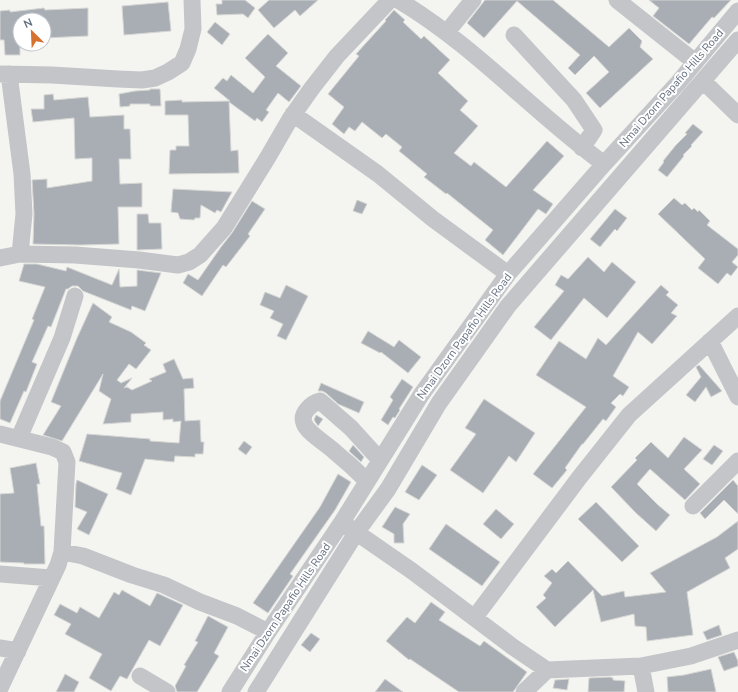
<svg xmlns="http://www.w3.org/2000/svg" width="738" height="692" font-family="'Nunito Sans',sans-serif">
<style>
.building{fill:#a9aeb5;stroke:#d6d6d4}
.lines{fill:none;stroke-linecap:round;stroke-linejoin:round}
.minor{stroke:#c3c5c9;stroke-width:17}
.labels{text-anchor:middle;stroke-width:4;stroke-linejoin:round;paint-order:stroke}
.street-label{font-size:11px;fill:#657080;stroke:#fff}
</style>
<rect width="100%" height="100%" fill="#f4f5f1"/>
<path class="building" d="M222,0H245L255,8L248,18L243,14L217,15L216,4H222Z
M269,0H318L300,16L295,10L274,28L258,10Z
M485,0H553L609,47L629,28L642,41L640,47L653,59L600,108L586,93L609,72L594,56L575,75L568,68L580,55L517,1L484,38L467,23Z
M649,0H731L714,18L712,17L689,44L653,16L659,8Z
M168,2L171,31L124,35L122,6Z
M44,8L45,10L88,8V36L44,38V20H20V55H5L4,40H0V11L10,10V12Z
M394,10L405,20L403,22L421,39L424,36L450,60L438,73L468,101L460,110L478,126L454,153L471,166L474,162L506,187L547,141L564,156L533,190L553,204L546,214L538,209L503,255L485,240L493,230L447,193L446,194L424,177L427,174L399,151L402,147L386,134L382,138L362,122L355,131L349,127L344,134L332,124L344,107L328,94L359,56L356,54L386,21L385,20Z
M215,22L230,34L222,45L207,32Z
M268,34L288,53L276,66L301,86L289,102L278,93L266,110L269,112L262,122L257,118L255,121L229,102L231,151L238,150L239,173L169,174L170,150H176V146H189L188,115H165V101L182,100V102L230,101L214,88L223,78L227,81L231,75L253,93L265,77L245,58Z
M150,89H160L161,106H150V104H130V106L120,107L119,94L135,91L150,90Z
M53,94L54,100L88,97L90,117L124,115V129H130L131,159H119L120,184L142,183V207H118L119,244L81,245L33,244L34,214L32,180L47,179V188L92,181V158L75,159L74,118L33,122L31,109H44V95Z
M693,124L703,132L691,145L692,146L683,155L684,156L667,177L658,170L664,162L663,161L676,145L687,134L685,133Z
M173,189L232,192L221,212L217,210L215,213L201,205L200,218H195L194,220L180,219L178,213L171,212Z
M674,198L682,205L685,203L692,210L694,208L698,212L699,210L710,221L707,225L738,249V255L732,262L738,267L731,276L727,273L718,284L698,268L705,259L658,214Z
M357,200L367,204L362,214L353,211Z
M252,201L265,209L248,234L250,236L226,267L223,265L202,296L183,283L188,274L198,280L221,247L232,233Z
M615,209L627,218L617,231L615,229L600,247L590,239Z
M137,214H148L149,223H161L162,249L137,250Z
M588,257L604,272L612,262L636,282L607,318L584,298L551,340L534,327L564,291L555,285L561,275L568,279Z
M24,264H37L66,271L67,267L112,285L119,269L120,287L137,286V270L161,273L145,311L132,306L131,310L83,291L78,286H72L68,289H66L51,327L48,326L32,362L37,364L26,392L24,391L10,423L0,419V401L34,320L32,319L45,287L19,281Z
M286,285L308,296L286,340L277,336L283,324L270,318L274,311L260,305L265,292L280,298Z
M661,285L669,292L666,295L678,305L671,313L677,316L652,344L638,332L613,376L629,387L623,396L620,394L611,403L616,407L606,421L603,419L583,444H582L565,468L567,470L552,488L533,474L586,407L536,375L559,341L586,359L598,338L606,345Z
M93,303L112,317L109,322L131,332L146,343L144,345L151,350L136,369L129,364L117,380L121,383L132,378L124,388L127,387L132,390L152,381L149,379L166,372L163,364L174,359L183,379L193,378L194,388L184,389L185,421L200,420L201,442H204L203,454H195V457L175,456L174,462L145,459L131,495L116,489L122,473L79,461L87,434L150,439V441L179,443L181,421L173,422V419L163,420V412L131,414V422L103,424L111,399L99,391L103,374L62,441L43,435L61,406L51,402L77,338Z
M368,331L394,347L399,340L421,357L408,373L381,352L380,353L361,343Z
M699,365L722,391L711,397L706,387L695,402L686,395L701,377L696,367Z
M402,379L413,387L399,409L400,410L395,418L393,417L388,425L381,420L393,400L390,397Z
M321,383L364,402L359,413L338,404L326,393L322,391H318Z
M484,399L535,433L516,462L509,456L483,493L450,470L476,434L465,428Z
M316,415L323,419L318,426L314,420Z
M684,437L702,450L684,469L700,484L685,500L650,469L637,484L658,505L670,515L656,531L636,513L611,487L637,460L635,458L651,442L668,458Z
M244,441L252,447L246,455L238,449Z
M353,445L364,457L361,462L349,451Z
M714,445L723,451L712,465L703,459Z
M36,463L40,484H37L41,526H44L45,564H24V563L0,562V494L14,493L10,468Z
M422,465L437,475L419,500L405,492Z
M338,474L351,482L335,510L290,574L293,576L268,613L253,603L320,507Z
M77,480L108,494L89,535L77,529L87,512L75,507L76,484Z
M733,480L738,486V514L724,500L705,519L700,513Z
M596,502L639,546L622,562L578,519Z
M395,507L410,514L403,524L404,543H394V534L382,527Z
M496,509L514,524L501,539L483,524Z
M738,521V549L725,558L730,568L687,592L693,635L647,641L646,627L635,626L634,614L601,622L593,590L555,627L536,607L546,598L543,595L552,583L544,576L552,569L556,573L568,561L602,596L624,591L625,597L666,592L650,573L717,537Z
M446,524L500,562L482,586L429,549Z
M122,590L150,606L157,593L183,605L160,646L149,640L127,679L120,676L111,691L89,678L102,654L65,634L71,624L54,615L60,604L77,613L80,607L99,618L114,592L119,595Z
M431,602L445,612L439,620L480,646L484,641L527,672L513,692H459L410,659L409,660L386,641L407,617L415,623Z
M208,616L228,627L214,653L219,656L197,692H177L175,686L186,666L184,665L198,642L195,641Z
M719,625L722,635L707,640L703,632Z
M311,633L320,639L310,652L301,645Z
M734,652L738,661V666L724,671L718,657Z
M711,669L716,692H668L667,677L684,675Z
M65,674L79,682L74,692H56Z
M589,678L610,677L613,678V680L625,681L624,692H588Z
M385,679L403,692H375Z
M569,679L567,690L553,688L555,680Z"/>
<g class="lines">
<path class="minor" d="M398,0C474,45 533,112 604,164
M617,0L695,62
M447,32L473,0
M514,35L574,100L594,130L582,148
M0,74L52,75L118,79L142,80L155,78L168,72L182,63L188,49L193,29L192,0
M9,74L22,174L24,214L20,254
M703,81L738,115
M293,114L378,174L433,219L508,274
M0,258L20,254L75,255L139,260L178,265L189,262L200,255L224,228L268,157L290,119L312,88L337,56L390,0
M710,341L738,397
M0,434L52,447L63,452L67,462L62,552L58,565L0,688
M19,438L62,338L75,296
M367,481C357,471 346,461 335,452C327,444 307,433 304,423C300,413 312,403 320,401L351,428L380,460
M693,506L738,461
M347,526L412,571L513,647L547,670L641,666L691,656L738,640
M62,552L83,556L132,575L164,585L200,602L237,616L268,632
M0,574L51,578
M475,617L579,478L629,415L738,316
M0,648L18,651
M641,666L646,692
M140,676L167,692
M230,692L268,632L342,522L421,395L508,274L604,164L678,83L738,11
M256,692L356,533L388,489L439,403L508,306L738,40
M524,692L547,670"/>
</g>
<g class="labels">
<g class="street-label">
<text transform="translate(671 88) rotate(-49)" y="4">Nmai Dzorn Papafio Hills Road</text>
<text transform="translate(464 336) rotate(-54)" y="4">Nmai Dzorn Papafio Hills Road</text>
<text transform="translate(285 607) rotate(-56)" y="4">Nmai Dzorn Papafio Hills Road</text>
</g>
</g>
<g transform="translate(32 32) rotate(336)"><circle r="19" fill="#ffffff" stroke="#c1c6cc"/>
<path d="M0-3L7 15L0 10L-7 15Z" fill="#d7712f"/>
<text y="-6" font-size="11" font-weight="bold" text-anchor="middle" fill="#657080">N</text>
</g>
</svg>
